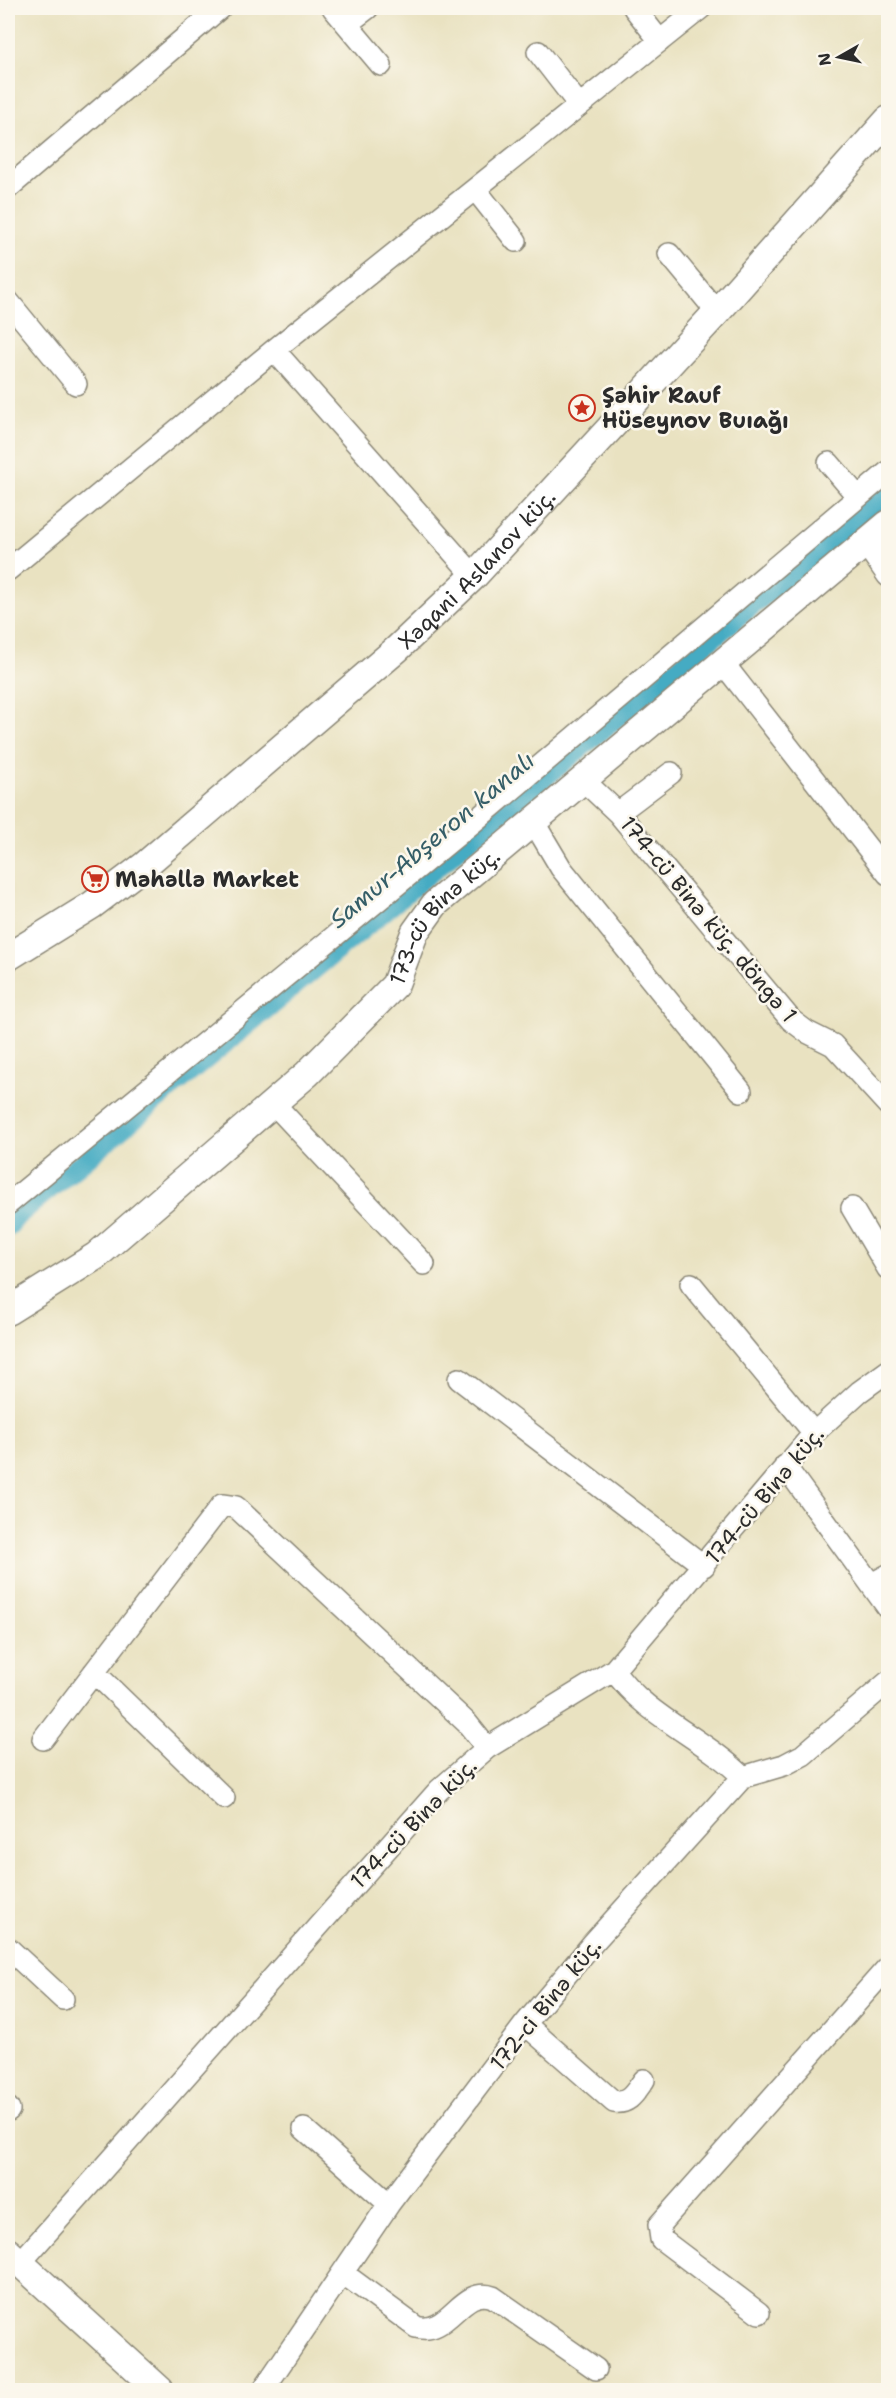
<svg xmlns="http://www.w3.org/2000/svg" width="896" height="2398" font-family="'Shantell Sans',sans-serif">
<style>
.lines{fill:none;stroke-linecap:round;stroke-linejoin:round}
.canal{stroke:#44abc3;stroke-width:20}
.minor-casing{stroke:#8a8676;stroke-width:24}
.tertiary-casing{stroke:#8a8676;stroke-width:30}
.minor{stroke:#fff;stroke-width:21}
.tertiary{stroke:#fff;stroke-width:27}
.labels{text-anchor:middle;stroke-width:5;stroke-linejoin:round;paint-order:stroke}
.poi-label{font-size:22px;font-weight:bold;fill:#2b2b2b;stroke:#fbf7ec;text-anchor:start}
.street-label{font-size:22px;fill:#2b2b2b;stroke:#fbf7ec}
.water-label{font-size:24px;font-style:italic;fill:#355e68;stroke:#fbf7ec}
</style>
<rect width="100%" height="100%" fill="#fbf7ec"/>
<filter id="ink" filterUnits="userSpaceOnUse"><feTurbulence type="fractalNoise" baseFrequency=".0167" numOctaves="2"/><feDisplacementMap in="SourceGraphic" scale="12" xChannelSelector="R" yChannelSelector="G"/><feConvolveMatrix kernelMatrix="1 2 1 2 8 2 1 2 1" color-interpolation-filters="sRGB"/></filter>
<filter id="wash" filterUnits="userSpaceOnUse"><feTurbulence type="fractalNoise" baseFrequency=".008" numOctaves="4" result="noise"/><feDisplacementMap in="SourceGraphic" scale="24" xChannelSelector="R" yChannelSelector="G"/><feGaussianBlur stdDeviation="1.35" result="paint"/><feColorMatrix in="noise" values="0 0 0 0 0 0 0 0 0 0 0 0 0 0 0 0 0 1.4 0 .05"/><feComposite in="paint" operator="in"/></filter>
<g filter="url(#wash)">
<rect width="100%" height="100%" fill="#e9e2c1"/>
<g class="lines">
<path class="canal" d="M8,1227L17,1216L888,493"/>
</g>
</g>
<g filter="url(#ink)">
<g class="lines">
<defs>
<path id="minor" d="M333,8L381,65
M634,8L660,41
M347,24L368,8
M538,52L579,105
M8,188L220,8
M475,189L516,241
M669,254L717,312
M8,301L76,384
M274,350L474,576
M829,463L858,497
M865,543L888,576
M8,570L274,350L701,8
M723,663L888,874
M583,780L618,813L791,1020L807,1032L833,1045L888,1105
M618,813L671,773
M533,821L561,868L741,1091
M274,1104L424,1264
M8,1204L476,820L888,472
M852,1208L888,1269
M691,1284L814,1433
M459,1379L704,1566
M785,1466L888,1608
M872,1584L888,1575
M614,1670C643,1715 704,1738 743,1777
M94,1672L224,1798
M43,1739L222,1505L236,1507L467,1723L487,1748
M8,1948L63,1999
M525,2024L614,2102C630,2104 635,2092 644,2080
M8,2108L9,2110
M304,2129L389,2204
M20,2263L439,1790L487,1748L614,1670L814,1433L859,1392L888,1371
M344,2274L416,2327C449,2337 461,2285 493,2297L596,2369
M759,2313L661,2239L659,2225L888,1967
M263,2390L389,2204L525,2024L593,1943L743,1777L784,1765L803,1755L888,1682"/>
<g id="tertiary">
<path id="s1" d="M8,957L92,905L145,865L397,649L474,576L717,312L888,120"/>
<path id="s2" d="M8,1311L96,1256L307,1074L395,985L415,932L435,904L888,524"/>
<path d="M8,2252L160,2390"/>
</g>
</defs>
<use href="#minor" class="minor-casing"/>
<use href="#tertiary" class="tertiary-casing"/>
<use href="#minor" class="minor"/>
<use href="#tertiary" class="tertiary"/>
</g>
</g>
<defs>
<symbol id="sight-ring" viewBox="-11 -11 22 22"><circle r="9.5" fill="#fbf7ec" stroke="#c8321e" stroke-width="1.5"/><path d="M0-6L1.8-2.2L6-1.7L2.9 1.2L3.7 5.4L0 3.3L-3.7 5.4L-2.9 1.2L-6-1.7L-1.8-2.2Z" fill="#c8321e"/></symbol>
<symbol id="supermarket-ring" viewBox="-11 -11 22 22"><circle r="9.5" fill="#fbf7ec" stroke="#c8321e" stroke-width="1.5"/><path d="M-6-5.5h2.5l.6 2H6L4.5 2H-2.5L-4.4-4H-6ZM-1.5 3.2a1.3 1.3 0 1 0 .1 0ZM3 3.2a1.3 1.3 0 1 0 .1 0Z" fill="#c8321e"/></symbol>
</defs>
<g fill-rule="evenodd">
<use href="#sight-ring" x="567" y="393" width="30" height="30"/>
<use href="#supermarket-ring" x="80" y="864" width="30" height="30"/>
</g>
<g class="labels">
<g class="poi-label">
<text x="602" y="403">Şəhir Rauf<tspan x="602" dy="25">Hüseynov Buıağı</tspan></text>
<text x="115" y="887">Məhəllə Market</text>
</g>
<g class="street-label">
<text dy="8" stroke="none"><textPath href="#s1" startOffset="610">Xəqani Aslanov küç.</textPath></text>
<text dy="8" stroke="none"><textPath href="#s2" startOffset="594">173-cü Binə küç.</textPath></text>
<text transform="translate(709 919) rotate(50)" y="8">174-cü Binə küç. döngə 1</text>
<text transform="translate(764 1495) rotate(-50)" y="8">174-cü Binə küç.</text>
<text transform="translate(413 1823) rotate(-46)" y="8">174-cü Binə küç.</text>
<text transform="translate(545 2004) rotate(-51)" y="8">172-ci Binə küç.</text>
</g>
<g class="water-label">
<text transform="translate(432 840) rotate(-40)" y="8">Samur-Abşeron kanalı</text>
</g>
</g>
<rect width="896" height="2398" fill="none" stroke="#fbf7ec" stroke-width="30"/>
<g transform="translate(839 57) rotate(261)" stroke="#fbf7ec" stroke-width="4.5" paint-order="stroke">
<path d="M0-4.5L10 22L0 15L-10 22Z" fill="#2b2b2b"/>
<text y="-9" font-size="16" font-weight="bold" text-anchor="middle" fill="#2b2b2b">N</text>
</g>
</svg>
